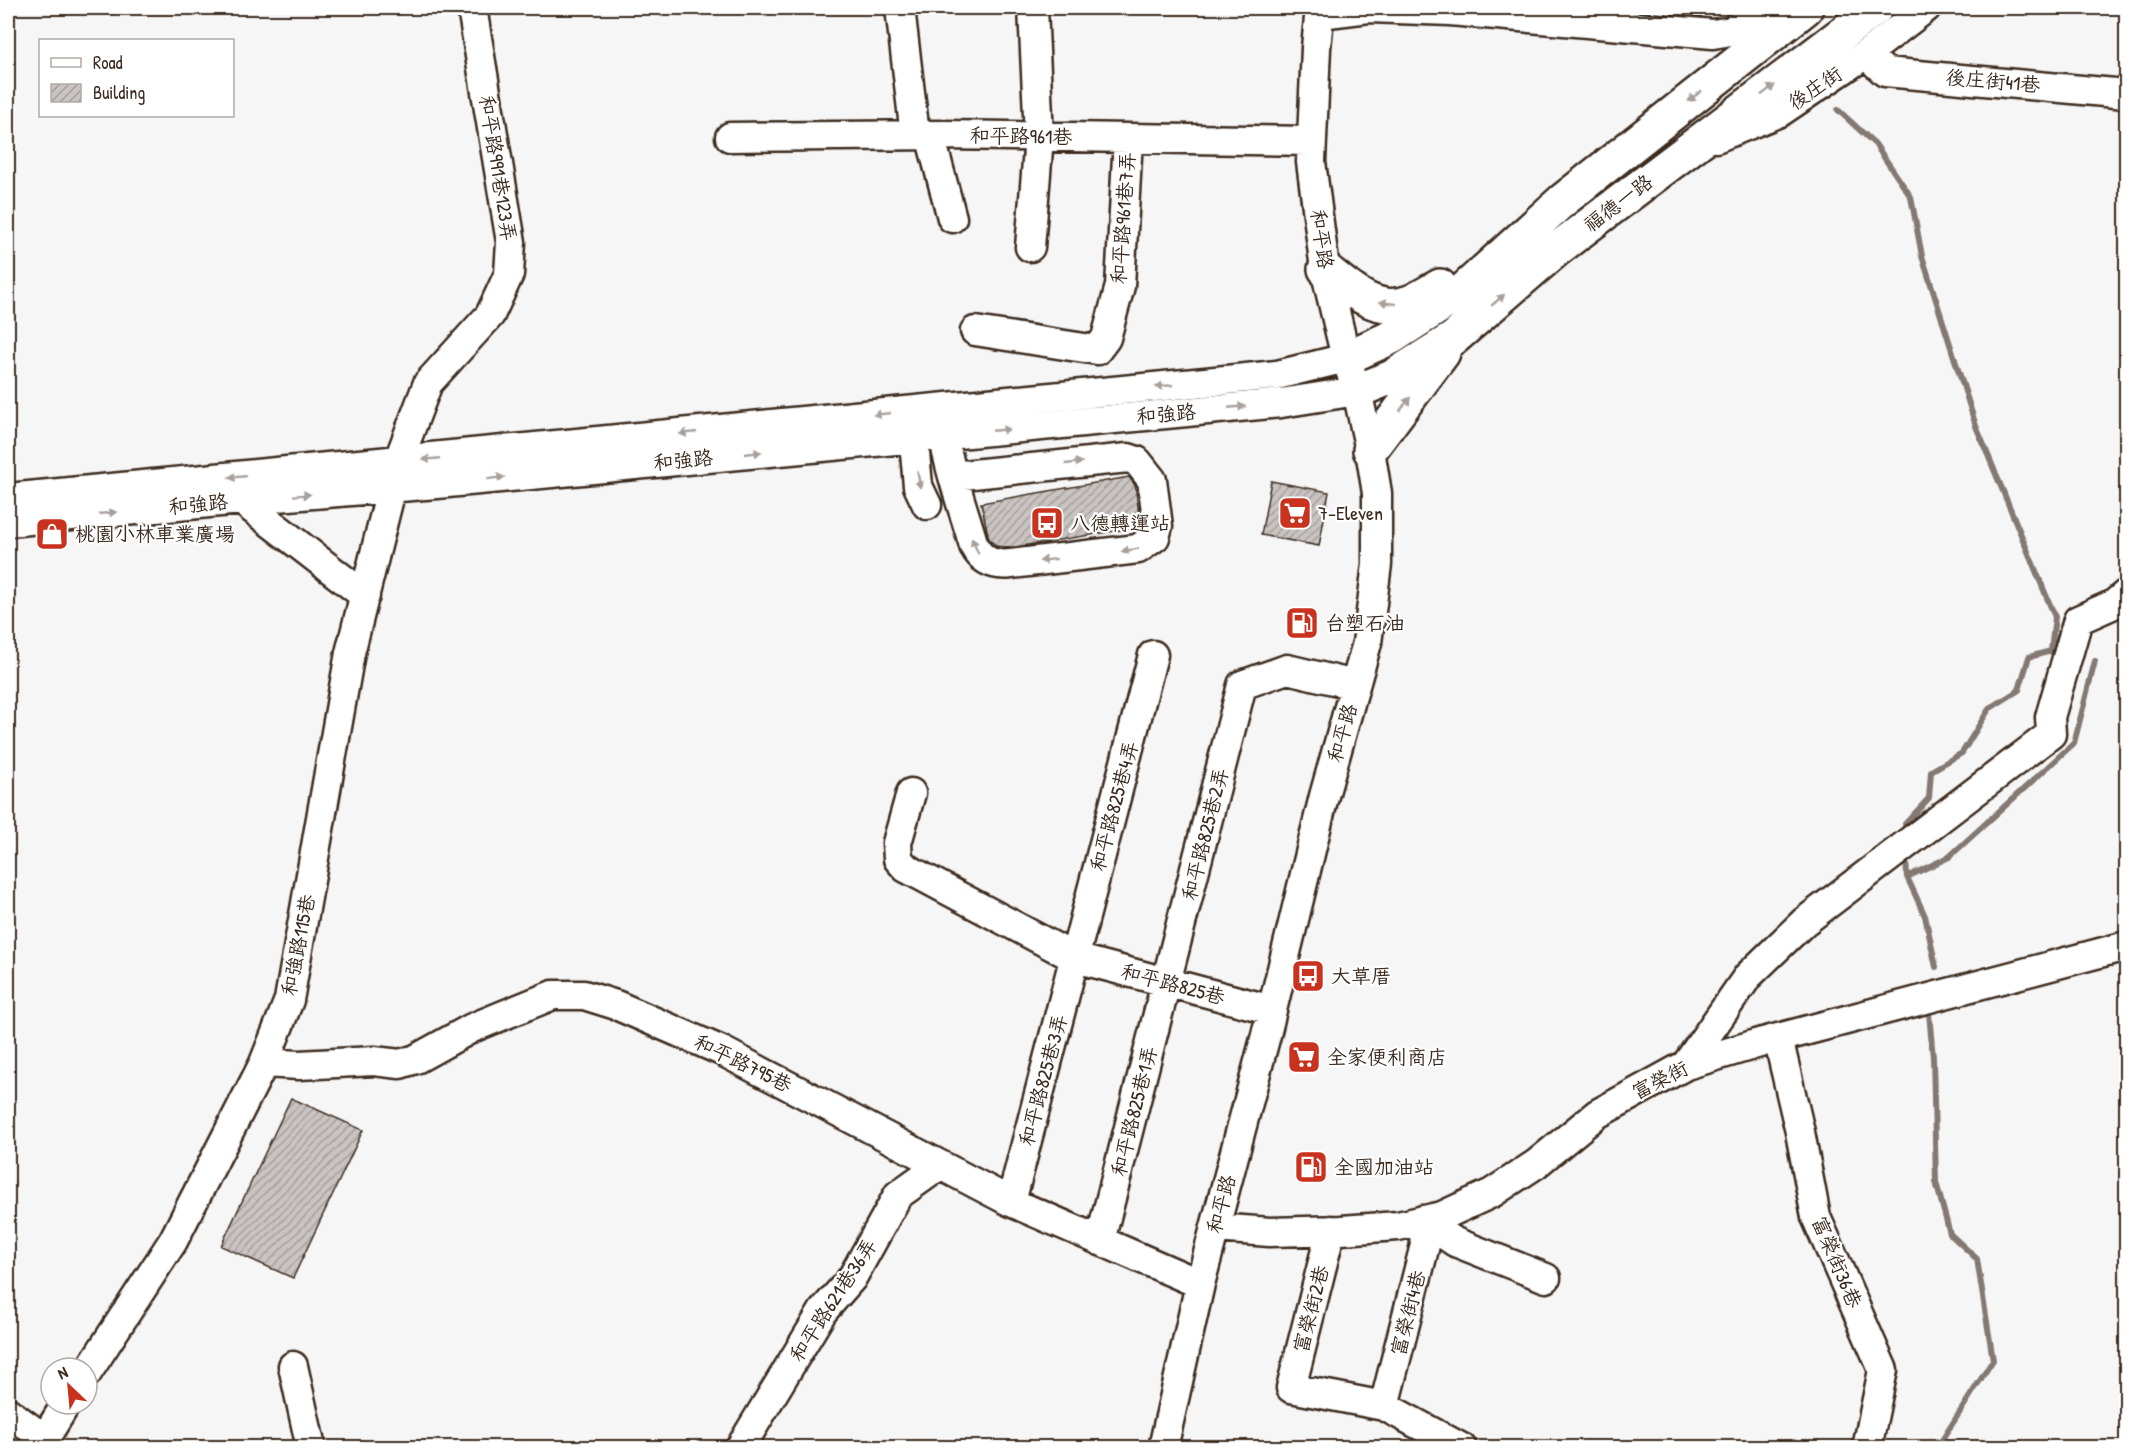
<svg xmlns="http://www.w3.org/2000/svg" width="2134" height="1455" font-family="'Patrick Hand','LXGW WenKai TC',sans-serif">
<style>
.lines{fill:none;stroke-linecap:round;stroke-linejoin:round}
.stream{stroke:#847972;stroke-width:6}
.building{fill:url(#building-hatch);stroke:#3b2a1e;stroke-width:1.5}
.minor-casing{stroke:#3b2a1e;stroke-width:33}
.major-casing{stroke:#3b2a1e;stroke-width:38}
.minor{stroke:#fff;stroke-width:28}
.major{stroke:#fff;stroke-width:33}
.oneway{fill:#a79f9a}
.labels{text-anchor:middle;stroke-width:4.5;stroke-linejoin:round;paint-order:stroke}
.street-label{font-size:20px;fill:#3b2a1e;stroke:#fff}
.poi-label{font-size:20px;fill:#3b2a1e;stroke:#fff;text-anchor:start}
</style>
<defs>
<pattern id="building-hatch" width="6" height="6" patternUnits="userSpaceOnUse" patternTransform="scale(1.5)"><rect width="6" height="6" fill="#c9c3c1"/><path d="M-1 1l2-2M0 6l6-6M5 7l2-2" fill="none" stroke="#a49f9c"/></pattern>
</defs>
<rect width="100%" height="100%" fill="#f7f6f6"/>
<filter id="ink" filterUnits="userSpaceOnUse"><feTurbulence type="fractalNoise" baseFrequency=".0167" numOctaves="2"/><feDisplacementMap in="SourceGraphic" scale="12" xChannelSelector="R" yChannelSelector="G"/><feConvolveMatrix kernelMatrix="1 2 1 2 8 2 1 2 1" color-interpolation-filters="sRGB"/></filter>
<g filter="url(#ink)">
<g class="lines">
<path class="stream" d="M1838,110L1875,144L1911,197L1922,256L1976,426L2055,617L2051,651L2029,657L2019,690L1989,709L1962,753L1931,771L1929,798L1905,824L1906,833
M1906,855L1907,877L1925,916L1936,967
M1907,877L1949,857L2074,743L2095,661
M1929,1013L1933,1058L1936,1182L1950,1234L1977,1259L1993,1360L1937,1448"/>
</g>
<path class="building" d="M1129,477L1135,485L1141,527L1009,548L996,546L989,539L981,503Z
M1271,481L1329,492L1319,546L1261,535Z
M291,1098L363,1130L293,1278L221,1246Z"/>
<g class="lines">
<defs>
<path id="minor" d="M900,8L915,135
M1320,14L1369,8L1450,11L1713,34L1731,31L1765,8
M1866,54L1885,72L2126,94
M930,135L952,218
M730,137L944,135L1311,141
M1716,138L1780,112L1866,54L1926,8
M1030,247L1039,137L1033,8
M975,331L1097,350L1106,338L1120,286L1128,138
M941,416C945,460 962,504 974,546C982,561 994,566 1011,564L1138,549L1155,537L1158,526L1152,480L1137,461L1128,458L953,476
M912,419L918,486L927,505
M8,498L1277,375L1346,358
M241,500L365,596
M8,522L241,500L437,484L1281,403L1357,391
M911,793L897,843L898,859L906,868L1075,958L1272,1010
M1778,1038L1800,1132L1816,1217L1883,1370L1867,1448
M264,1063L299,1065L374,1061L400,1064L416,1059L472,1028L553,995H584L616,1005L722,1051L1011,1202L1200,1284
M1686,1065L1748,976L1804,922L2051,734L2050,717L2078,620L2114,604L2126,594
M1011,1202L1153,655
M1423,1220L1455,1242L1546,1278
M1215,1228L1270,1232L1341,1230L1398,1226L1442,1216L1492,1193L1536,1164L1597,1114L1686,1065L1763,1042L2126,946
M1331,1230L1291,1388L1384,1406L1462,1448
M1100,1241L1242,685L1287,669L1355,685
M293,1366L311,1448
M87,1373L173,1241L264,1063L289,1000L350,653L398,462L428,383L490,315L509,274L511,242L472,8
M1384,1406L1425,1245L1423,1220
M8,1412L45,1439
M39,1448L66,1404
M740,1448L823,1311L852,1278L898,1195L940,1165
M1163,1448L1200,1284L1266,1035L1324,796L1367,643L1377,564V493L1370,450L1357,391L1346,358L1325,269L1311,162L1316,48L1320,8"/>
<path id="major" d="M1325,269C1350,289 1376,315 1410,302C1420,298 1430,291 1440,286
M1346,358L1392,337L1460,293L1562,201L1806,8
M1357,391L1392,377L1454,338L1556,250L1876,8
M1370,450L1443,353"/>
</defs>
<use href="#minor" class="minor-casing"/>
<use href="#major" class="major-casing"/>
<use href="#minor" class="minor"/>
<use href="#major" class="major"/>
</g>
<defs><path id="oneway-solid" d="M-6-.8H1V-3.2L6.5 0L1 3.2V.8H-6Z" transform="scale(1.5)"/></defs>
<g class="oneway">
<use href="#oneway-solid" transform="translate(1768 90) rotate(-37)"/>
<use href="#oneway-solid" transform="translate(1695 96) rotate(142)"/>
<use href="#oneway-solid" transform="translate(1498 300) rotate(-41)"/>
<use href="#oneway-solid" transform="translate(1388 303) rotate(-173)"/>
<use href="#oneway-solid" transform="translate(1164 386) rotate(174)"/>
<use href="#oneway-solid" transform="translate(1405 404) rotate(-53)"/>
<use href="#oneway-solid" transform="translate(1237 407) rotate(-5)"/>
<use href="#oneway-solid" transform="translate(882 414) rotate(174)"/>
<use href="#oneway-solid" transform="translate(1001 430) rotate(-5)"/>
<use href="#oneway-solid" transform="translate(688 433) rotate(174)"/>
<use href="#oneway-solid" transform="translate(753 453) rotate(-6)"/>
<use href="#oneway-solid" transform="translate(431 459) rotate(175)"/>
<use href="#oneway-solid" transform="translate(1074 463) rotate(-6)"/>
<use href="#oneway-solid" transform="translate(237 477) rotate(175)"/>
<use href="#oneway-solid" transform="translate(496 478) rotate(-6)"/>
<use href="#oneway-solid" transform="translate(919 480) rotate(80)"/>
<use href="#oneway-solid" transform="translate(302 495) rotate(-4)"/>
<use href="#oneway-solid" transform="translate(108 513) rotate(-6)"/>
<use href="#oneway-solid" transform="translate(975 546) rotate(-113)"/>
<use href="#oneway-solid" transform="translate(1130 550) rotate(171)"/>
<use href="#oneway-solid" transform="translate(1048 560) rotate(173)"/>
</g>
</g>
<defs>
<symbol id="supermarket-square" viewBox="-11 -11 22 22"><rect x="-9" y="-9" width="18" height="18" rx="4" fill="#c8321e" stroke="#fff"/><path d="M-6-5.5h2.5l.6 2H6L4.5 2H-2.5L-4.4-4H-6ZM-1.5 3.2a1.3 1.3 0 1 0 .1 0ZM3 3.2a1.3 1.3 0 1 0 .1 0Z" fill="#fff"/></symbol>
<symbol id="bus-square" viewBox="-11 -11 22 22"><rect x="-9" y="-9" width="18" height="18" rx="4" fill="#c8321e" stroke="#fff"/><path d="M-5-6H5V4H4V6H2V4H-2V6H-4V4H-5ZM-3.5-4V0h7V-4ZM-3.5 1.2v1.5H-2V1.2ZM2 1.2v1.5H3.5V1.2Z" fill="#fff"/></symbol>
<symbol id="shop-square" viewBox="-11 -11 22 22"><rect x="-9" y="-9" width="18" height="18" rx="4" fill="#c8321e" stroke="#fff"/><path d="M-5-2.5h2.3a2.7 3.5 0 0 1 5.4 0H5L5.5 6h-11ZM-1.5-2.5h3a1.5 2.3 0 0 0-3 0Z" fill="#fff"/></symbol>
<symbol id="fuel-square" viewBox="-11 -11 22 22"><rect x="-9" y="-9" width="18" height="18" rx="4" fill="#c8321e" stroke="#fff"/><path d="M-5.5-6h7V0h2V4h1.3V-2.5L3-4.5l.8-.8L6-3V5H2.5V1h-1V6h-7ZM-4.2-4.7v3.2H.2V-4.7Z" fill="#fff"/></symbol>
</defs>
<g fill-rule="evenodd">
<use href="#supermarket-square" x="1276" y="494" width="38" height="38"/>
<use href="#bus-square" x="1028" y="504" width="38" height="38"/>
<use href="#shop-square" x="33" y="515" width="38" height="38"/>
<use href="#fuel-square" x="1283" y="604" width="38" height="38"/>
<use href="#bus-square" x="1289" y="957" width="38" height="38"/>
<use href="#supermarket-square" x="1285" y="1038" width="38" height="38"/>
<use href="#fuel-square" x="1292" y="1148" width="38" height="38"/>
</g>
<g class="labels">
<g class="street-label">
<text transform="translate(1993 81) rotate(5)" y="7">後庄街41巷</text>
<text transform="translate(1815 88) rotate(-34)" y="7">後庄街</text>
<text transform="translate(1021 136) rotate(1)" y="7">和平路961巷</text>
<text transform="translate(498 168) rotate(81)" y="7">和平路991巷123弄</text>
<text transform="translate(1618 203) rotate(-37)" y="7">福德一路</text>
<text transform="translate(1123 218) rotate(-86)" y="7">和平路961巷7弄</text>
<text transform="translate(1322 239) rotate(82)" y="7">和平路</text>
<text transform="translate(1166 414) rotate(-5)" y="7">和強路</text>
<text transform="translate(683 460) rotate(-6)" y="7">和強路</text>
<text transform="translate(198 504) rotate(-6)" y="7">和強路</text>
<text transform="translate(1342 733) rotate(-74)" y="7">和平路</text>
<text transform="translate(1114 806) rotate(-75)" y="7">和平路825巷4弄</text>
<text transform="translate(1205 834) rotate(-76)" y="7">和平路825巷2弄</text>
<text transform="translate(298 945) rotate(-79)" y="7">和強路115巷</text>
<text transform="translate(1173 984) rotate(15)" y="7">和平路825巷</text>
<text transform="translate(743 1063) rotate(26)" y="7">和平路795巷</text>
<text transform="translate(1043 1080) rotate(-75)" y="7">和平路825巷3弄</text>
<text transform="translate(1660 1080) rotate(-27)" y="7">富榮街</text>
<text transform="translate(1134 1111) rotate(-76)" y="7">和平路825巷1弄</text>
<text transform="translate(1221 1204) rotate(-75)" y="7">和平路</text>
<text transform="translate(1837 1262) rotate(67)" y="7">富榮街36巷</text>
<text transform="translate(833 1300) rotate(-57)" y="7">和平路621巷36弄</text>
<text transform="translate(1311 1309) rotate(-76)" y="7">富榮街2巷</text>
<text transform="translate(1408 1313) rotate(-76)" y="7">富榮街4巷</text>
</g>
<g class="poi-label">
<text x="1318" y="520">7-Eleven</text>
<text x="1070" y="530">八德轉運站</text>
<text x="75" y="541">桃園小林車業廣場</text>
<text x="1325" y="630">台塑石油</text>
<text x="1331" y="983">大草厝</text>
<text x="1327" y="1064">全家便利商店</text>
<text x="1334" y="1174">全國加油站</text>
</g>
</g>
<rect width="2134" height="1455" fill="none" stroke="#fff" stroke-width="30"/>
<rect x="15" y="15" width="2104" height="1425" fill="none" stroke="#3b2a1e" stroke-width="2" filter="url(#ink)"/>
<rect x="39" y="39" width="195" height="78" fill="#ffffff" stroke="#b1aaa5" stroke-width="1.5"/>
<rect x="51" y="58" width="30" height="9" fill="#ffffff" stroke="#b1aaa5" stroke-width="1.5"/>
<text x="93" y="69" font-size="18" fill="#3b2a1e">Road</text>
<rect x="51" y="84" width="30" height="18" fill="url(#building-hatch)" stroke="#b1aaa5" stroke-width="1.5"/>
<text x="93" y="99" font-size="18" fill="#3b2a1e">Building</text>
<g transform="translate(69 1386) rotate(334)"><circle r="28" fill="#ffffff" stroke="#b1aaa5" stroke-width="1.5"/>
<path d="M0-4.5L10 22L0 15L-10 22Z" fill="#c8321e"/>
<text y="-9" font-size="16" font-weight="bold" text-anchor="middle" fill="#3b2a1e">N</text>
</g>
</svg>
